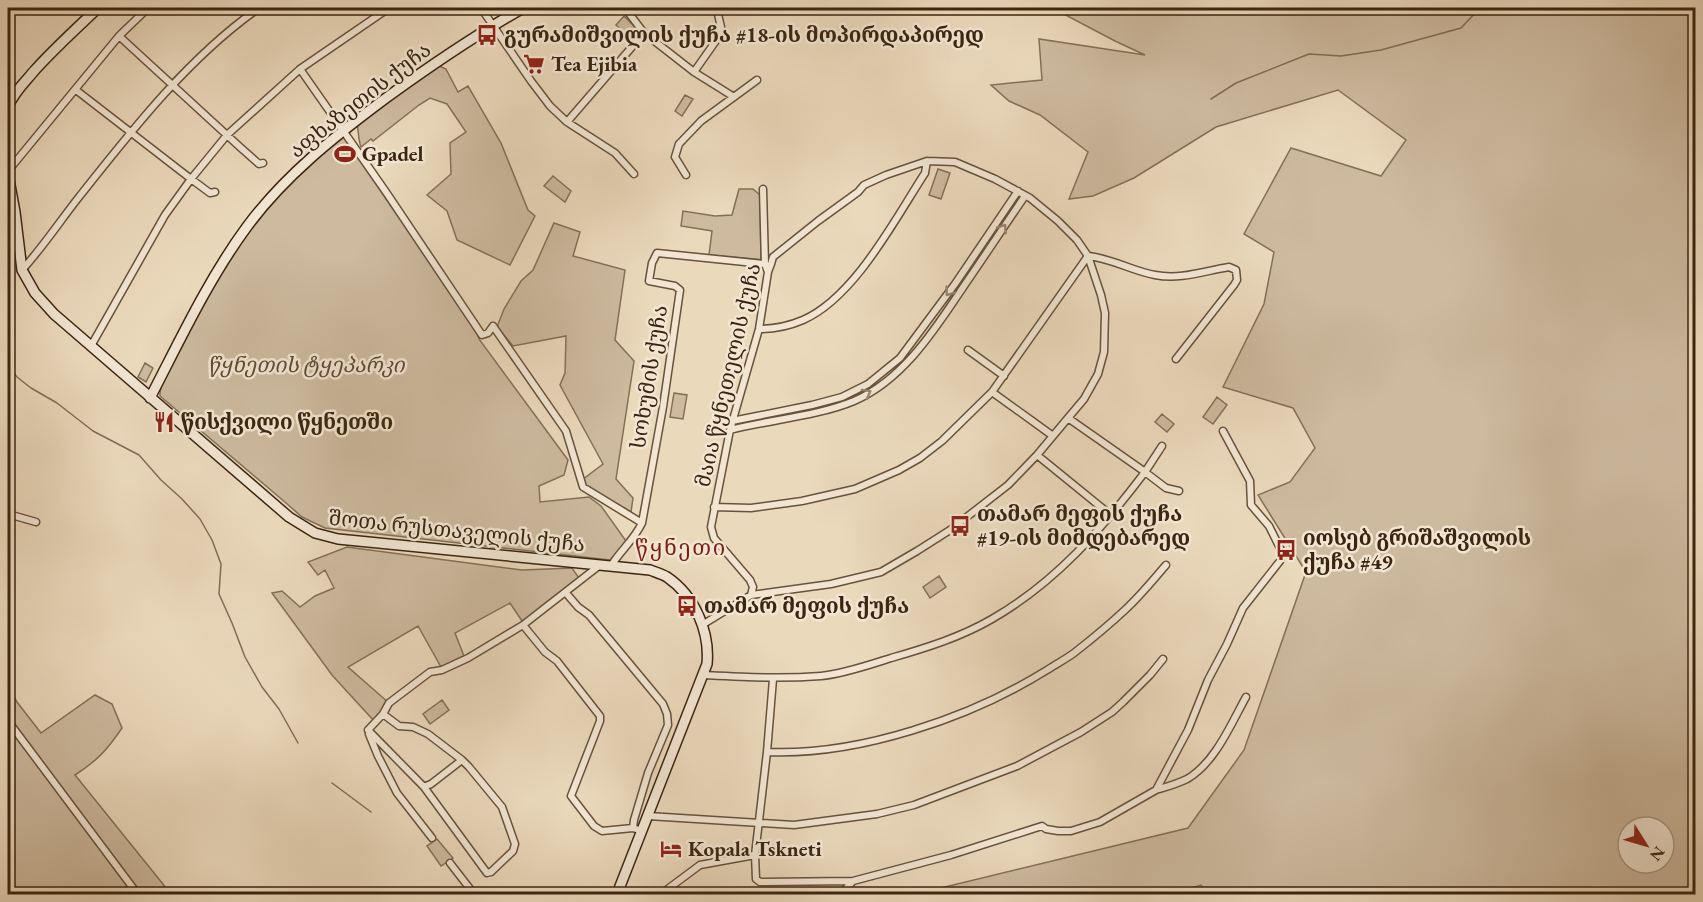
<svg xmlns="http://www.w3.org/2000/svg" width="1703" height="902" font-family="'EB Garamond','Noto Serif Georgian',serif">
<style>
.green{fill:#cdba9f;stroke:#847058;stroke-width:1.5;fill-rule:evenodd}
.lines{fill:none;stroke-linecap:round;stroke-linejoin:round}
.stream{stroke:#816c55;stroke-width:1.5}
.street-casing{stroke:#67523c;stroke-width:9}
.secondary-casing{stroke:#3b2511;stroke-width:12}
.street{stroke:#f2e6d3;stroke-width:6}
.secondary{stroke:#f2e6d3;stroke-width:9}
.oneway{stroke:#968672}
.labels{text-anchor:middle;stroke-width:5;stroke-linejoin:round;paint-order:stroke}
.poi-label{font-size:21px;font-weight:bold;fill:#3b2511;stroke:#f2e6d3;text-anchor:start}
.street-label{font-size:21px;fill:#3b2511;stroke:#f2e6d3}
.park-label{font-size:21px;font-style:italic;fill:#604a34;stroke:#f2e6d3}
.neighbourhood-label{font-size:22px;letter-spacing:1.5px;fill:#7a1f14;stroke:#f2e6d3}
</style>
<rect width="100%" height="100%" fill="#ebd9bc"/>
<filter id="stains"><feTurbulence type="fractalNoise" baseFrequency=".00333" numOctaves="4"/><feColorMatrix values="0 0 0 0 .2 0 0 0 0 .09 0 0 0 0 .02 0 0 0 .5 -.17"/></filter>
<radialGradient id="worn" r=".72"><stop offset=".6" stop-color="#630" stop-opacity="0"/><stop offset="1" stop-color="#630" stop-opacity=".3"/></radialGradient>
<path class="green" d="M1057,8H1695V894H1208L1201,885L1172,894H916L1188,828L1244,750L1306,572L1258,495L1290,482L1315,448L1293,408L1223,387L1264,304L1274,252L1244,234L1291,148L1381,176L1406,140L1338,90L1216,127L1134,178L1093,196L1069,199L1088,152L1040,115L1009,101L991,85L1042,80L1039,39L1145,55L1115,41L1056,10ZM1628,827H1664V863H1628Z
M624,16L638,30V35L633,41L616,25Z
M437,65L446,69L458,92L468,86L501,143L528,210L535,216L510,265L457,240L447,211L427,195L451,174L450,143L466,132L447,104L430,98L419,105L373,141L371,139L361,147C358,139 359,133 357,124Z
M685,95L693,99L682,116L675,111Z
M343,136L475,329L479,339L568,460L564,475L539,486L540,502L589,497L601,506L626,541L610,560L325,528L302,517L286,503L160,396C159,382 175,358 182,346C210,291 239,237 282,192C302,172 323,154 343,136Z
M938,169L950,173L941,199L929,195Z
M553,176L571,191L565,202L544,186Z
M739,189H753L760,195L761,260L709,255L712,231L681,226L683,211L715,216L732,215Z
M554,223L580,232L573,256L625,270L615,340L634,361L616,479L633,498L631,512L586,488L582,480L603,464L560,385L565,373L566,336L513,346L497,327L504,309L521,281L533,270Z
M145,363L153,368L146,382L138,377Z
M674,393L687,395L683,419L670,417Z
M1217,397L1227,405L1213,424L1203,417Z
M1162,414L1174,424L1167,432L1155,422Z
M347,547L522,570L572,568L581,581L522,621L510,603L455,633L464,656L441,667L418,626L348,667L389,703L375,722L332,675L272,593L282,591L300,607L315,596L334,588L325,570L318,575L308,562Z
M939,576L946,587L930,598L923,587Z
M8,684L17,702L41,733L95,695L112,704L122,728C107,750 98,760 75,775L171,894H8Z
M442,700L449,710L430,724L423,714Z
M437,839L453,858L441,866L427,846Z"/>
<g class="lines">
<path class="stream" d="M1211,99L1236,83L1309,54L1341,56L1381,50L1461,28L1480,8
M8,360L9,367L17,377L31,388L57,403L93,431L139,455L161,480L182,499L200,519L212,540L221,564L219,594L232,623L245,657L262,687L279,709L298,743
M332,783L371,812
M1239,894L1253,893L1268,894"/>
<defs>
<path id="street" d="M481,8L531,81L550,106L567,122L644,33
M625,8L644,33L694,72L734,97
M119,36L241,148L259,164L263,163
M300,69L386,192L482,335L488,333L493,326L566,431L583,487L642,523
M694,72L720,35L721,27L717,10L718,8
M76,90L191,179L210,193L215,192
M567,122L615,153L634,174
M8,171L119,36L148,8
M686,175L675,157L679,144L701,121L757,80
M763,189L765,264
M22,270C43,247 60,221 79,197C132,130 189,57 259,8
M759,329C775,329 789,326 803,320C855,297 895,219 925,173L927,161
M91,346L165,215L191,179L227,135L300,69L389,8
M968,350L1004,376
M992,392L1053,436
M732,421L812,405L842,397L868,384L900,358L955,284L1018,191
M730,430C769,420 818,416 854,401C905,379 937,326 966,283C986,254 1005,225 1025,196
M1162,446L1145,472L1166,488L1179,491
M1037,455L1112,516
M714,507L751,508L802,501L855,489L899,470L920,458L942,441L992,392L1088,256C1111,258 1132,271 1155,275C1181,280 1204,271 1229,267L1236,270L1237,280L1234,285L1176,359
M8,514L36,522
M611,566C620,551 634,540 642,523L663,407L680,290L675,286L649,281L652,263L657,253L765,264L768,272
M566,593L578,607L589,615L663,704L667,714L668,725L648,773L634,820L633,828L642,831
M523,625L545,652L557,661L600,716V721L571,796L594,826L602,831L633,828
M702,625L751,595L831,584L881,572L917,551L950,530L1008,485L1037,455L1068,418L1084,399L1098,374L1104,352L1105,313L1101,295L1088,256L1077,240L1058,221L1030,198L995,179L955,162L927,161L886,175L864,185L858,192L818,221L773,257L771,264L768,272L759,329L730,430L711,527L714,538L750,580L753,587L751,595
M703,675C744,677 780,679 821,676C843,674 869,665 891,658C926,648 961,637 992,619C1056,582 1101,530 1145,472L1068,418
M773,679L767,752L755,855L756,879L760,882L853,881
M8,721L136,892L140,894
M368,730L424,787L487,873L491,872L513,851L515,844L502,807L469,767L462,760L428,734L413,727L399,726L383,714
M368,730L383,714L389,703L430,672L442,670L468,658L523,625L600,565
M369,734L378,756L397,793L432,838
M767,752C858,756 970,718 1047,670C1056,664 1066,659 1074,653C1092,639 1110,624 1126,609C1141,595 1153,580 1166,565
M424,787L431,784L462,760
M1156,790C1166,787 1177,784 1187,779C1215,763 1231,724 1246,697
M648,816L794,825L877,814L914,805L1017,766L1081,732L1112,712L1123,702L1150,675L1163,659
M450,863L474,894
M661,894L700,865L755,855
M841,894L853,881L951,855L1042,826L1046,829L1058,831H1071L1100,822L1156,790L1188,730L1208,680L1227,644L1243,608L1280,561L1282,552L1269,526L1251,505L1250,481L1223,431"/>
<path id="secondary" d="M8,107C13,93 25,82 35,70C55,48 77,28 98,8
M8,174L15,212L22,270L35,293L54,314L289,517L315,533L338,539L650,570C655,572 662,574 667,577C695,596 710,632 707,664L617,894
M150,398C180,340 208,280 246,228C284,176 335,136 386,98C430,66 476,35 523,8"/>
</defs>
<use href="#street" class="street-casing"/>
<use href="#secondary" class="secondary-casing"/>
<use href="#street" class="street"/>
<use href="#secondary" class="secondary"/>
</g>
<defs><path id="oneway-chevron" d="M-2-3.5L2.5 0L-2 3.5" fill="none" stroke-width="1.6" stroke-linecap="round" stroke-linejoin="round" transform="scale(1.5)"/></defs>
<g class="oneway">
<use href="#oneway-chevron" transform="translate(1003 228) rotate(-56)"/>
<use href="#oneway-chevron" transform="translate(949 292) rotate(126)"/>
<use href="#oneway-chevron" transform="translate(867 393) rotate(-29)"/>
</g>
<defs>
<symbol id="bus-bare" viewBox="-9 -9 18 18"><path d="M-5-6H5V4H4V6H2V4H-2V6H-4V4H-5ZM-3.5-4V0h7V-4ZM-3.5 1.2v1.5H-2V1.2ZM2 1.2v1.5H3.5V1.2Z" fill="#8f2418" stroke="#f2e6d3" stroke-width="2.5" paint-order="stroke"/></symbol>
<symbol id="supermarket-bare" viewBox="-9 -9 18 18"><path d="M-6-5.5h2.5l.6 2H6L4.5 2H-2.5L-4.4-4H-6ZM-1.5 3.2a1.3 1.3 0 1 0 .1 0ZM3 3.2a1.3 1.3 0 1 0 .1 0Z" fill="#8f2418" stroke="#f2e6d3" stroke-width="2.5" paint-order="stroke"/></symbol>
<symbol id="stadium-bare" viewBox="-9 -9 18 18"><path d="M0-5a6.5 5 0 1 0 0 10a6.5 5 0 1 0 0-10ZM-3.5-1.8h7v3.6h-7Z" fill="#8f2418" stroke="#f2e6d3" stroke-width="2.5" paint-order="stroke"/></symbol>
<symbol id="restaurant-bare" viewBox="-9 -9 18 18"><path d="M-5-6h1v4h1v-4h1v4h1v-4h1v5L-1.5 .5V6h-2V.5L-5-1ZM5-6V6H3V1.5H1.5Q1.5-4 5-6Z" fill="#8f2418" stroke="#f2e6d3" stroke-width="2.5" paint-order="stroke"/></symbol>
<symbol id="hotel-bare" viewBox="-9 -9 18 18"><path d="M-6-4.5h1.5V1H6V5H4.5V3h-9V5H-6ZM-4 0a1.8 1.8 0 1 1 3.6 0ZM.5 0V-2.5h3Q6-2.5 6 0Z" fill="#8f2418" stroke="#f2e6d3" stroke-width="2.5" paint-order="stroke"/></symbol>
</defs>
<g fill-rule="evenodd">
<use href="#bus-bare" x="472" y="20" width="30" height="30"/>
<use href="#supermarket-bare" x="519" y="49" width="30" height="30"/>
<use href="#stadium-bare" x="330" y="139" width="30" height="30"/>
<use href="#restaurant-bare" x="149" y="407" width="30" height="30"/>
<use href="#bus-bare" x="945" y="511" width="30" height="30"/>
<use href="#bus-bare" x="1271" y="535" width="30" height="30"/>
<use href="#bus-bare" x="672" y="591" width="30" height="30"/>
<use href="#hotel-bare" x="656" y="834" width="30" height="30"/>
</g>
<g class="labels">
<g class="poi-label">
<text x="504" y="42">გურამიშვილის ქუჩა #18-ის მოპირდაპირედ</text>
<text x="551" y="71">Tea Ejibia</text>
<text x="362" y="161">Gpadel</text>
<text x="181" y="429">წისქვილი წყნეთში</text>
<text x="977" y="521">თამარ მეფის ქუჩა<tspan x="977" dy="24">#19-ის მიმდებარედ</tspan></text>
<text x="1303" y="545">იოსებ გრიშაშვილის<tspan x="1303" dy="24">ქუჩა #49</tspan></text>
<text x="704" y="613">თამარ მეფის ქუჩა</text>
<text x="688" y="856">Kopala Tskneti</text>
</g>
<g class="street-label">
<text transform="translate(360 100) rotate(-38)" y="7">აფხაზეთის ქუჩა</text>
<text transform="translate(728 375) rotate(-77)" y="7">მაია წყნეთელის ქუჩა</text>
<text transform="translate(649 377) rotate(-81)" y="7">სოხუმის ქუჩა</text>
<text transform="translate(457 531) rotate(6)" y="7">შოთა რუსთაველის ქუჩა</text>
</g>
<g class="park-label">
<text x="306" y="372">წყნეთის ტყეპარკი</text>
</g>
<g class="neighbourhood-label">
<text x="681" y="555">წყნეთი</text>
</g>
</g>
<rect width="1703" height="902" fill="none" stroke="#ebd9bc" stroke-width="30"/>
<rect x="9" y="9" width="1685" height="884" fill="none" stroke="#3b2511" stroke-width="3"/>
<rect x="15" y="15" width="1673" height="872" fill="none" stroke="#3b2511" stroke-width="1.5"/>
<g transform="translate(1646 845) rotate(127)"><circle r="28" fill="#f2e6d3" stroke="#a99985" stroke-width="1.5"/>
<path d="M0-4.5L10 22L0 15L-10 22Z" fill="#8f2418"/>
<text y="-9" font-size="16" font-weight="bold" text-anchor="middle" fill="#3b2511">N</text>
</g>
<rect width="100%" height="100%" filter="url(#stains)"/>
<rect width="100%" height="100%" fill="url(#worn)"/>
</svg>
